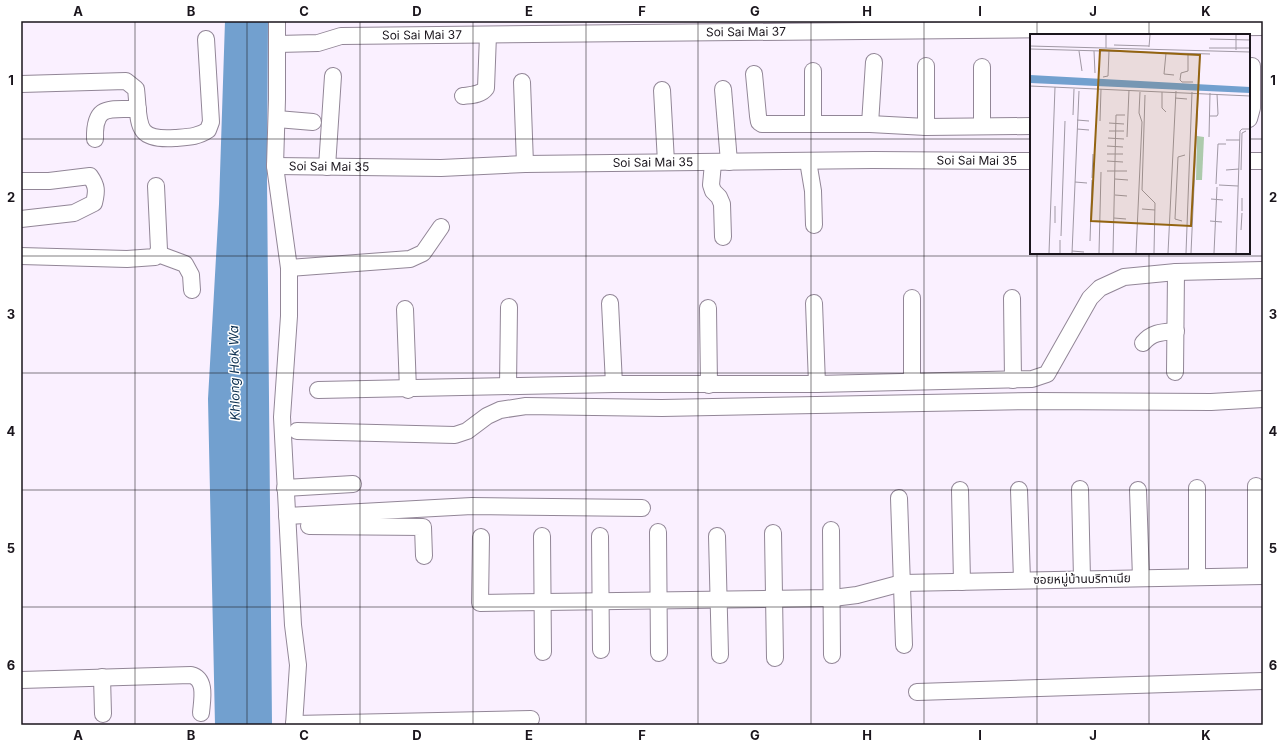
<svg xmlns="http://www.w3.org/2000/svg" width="1284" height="746" font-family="Inter,'Noto Sans Thai',sans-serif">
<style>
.water{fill:#72a0cf}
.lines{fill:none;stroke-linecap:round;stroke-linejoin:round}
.minor-casing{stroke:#928697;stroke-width:18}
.minor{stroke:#fff;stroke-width:16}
.grid{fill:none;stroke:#1a151c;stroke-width:1;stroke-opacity:0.55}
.labels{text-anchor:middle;stroke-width:3;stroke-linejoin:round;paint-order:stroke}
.street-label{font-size:12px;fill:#1a151c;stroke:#fff}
.water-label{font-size:13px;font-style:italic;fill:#0b2e4e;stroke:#fff}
.inset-road{fill:none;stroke:#a098a4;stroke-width:1}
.view{fill:#936411;fill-opacity:0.15;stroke:#936411;stroke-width:2}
.inset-edge{fill:none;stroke:#1a151c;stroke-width:2}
.neatline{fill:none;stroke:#1a151c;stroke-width:1.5}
.grid-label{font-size:13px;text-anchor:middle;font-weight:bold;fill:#1a151c}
</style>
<rect width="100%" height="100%" fill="#faf0ff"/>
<path class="water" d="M225,21H268L267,180L272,725H215L208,399L219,204Z"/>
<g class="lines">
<defs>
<g id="minor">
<path d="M277,21V99L275,166L289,268V316L282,417L293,625L298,665L294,725"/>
<path id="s1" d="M278,44L318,43L341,36L1263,27"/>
<path d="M926,66V127"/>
<path d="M813,71V124"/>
<path d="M754,74L758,116L759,122L762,124H870L926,127L1031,126"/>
<path d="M522,82L525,164"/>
<path d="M21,84L126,81L136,89C140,123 133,141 175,138C188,137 198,137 208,130L211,122L206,39"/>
<path d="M723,89L729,162"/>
<path d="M662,90L666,162"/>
<path d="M463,96C471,95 481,95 486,88L488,35"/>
<path d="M277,119L313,122"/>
<path d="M1249,119L1252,108V66"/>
<path d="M870,124L874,62"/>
<path d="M982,126V67"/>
<path d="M95,139C94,103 110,110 138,109"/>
<path d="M808,161L813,191L814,225"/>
<path d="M1249,161H1263"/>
<path d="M713,163L711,185L713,191L719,197L722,204L723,237"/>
<path id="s2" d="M275,166L441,168L525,164L873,160L1031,161"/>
<path d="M327,167L333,76"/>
<path d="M21,181H49L90,176C97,186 97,191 94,203L74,213L21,219"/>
<path d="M158,254L185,264L191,275L192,290"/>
<path d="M21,256L127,259L155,257L159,250L156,186"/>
<path d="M289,268L410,259L423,253L441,227"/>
<path d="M1012,298L1013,380"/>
<path d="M610,303L614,384"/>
<path d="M814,303L817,384"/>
<path d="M708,308L709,385"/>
<path d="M405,309L408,390"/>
<path d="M1143,343C1152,332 1162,332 1176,331"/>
<path d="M1175,372L1176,272"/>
<path d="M912,380V298"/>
<path d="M508,386L509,307"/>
<path d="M318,390L614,384H817L1032,379L1047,374L1090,298L1100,288L1124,277L1176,272L1263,270"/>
<path d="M297,431L455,435L467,431L487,416L500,410L526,406L662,408L1035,401L1211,402L1263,399"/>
<path d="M1256,486V576"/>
<path d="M285,488L353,484"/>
<path d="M1197,488V577"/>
<path d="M1080,489L1082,579"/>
<path d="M960,490L962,582"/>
<path d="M1019,490L1022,580"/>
<path d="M1138,490L1141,578"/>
<path d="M899,498L904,645"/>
<path d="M287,516L472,506L642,508"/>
<path d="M309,526L423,527L424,556"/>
<path d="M831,530L832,655"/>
<path d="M658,532L659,653"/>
<path d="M773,533L775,658"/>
<path d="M542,536L543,652"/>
<path d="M600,536L601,650"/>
<path d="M717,536L720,655"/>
<path d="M481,537L480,603L833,598L857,595L902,583L1263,576"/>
<path d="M102,677L103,714"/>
<path d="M21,680L191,675C207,679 202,700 201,713"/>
<path d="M917,692L1263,681"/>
<path d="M294,724L531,719"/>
</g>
</defs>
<use href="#minor" class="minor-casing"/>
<use href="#minor" class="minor"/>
</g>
<path class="grid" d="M135,21V725M247,21V725M360,21V725M473,21V725M586,21V725M698,21V725M811,21V725M924,21V725M1037,21V35M1149,21V35M21,139H1031M1249,139H1263M1037,253V725M1149,253V725M21,256H1263M21,373H1263M21,490H1263M21,607H1263"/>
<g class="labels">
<g class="street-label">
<text dy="4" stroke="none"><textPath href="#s1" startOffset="469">Soi Sai Mai 37</textPath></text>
<text dy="4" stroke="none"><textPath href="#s1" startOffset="145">Soi Sai Mai 37</textPath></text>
<text dy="4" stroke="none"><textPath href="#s2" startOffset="702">Soi Sai Mai 35</textPath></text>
<text dy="4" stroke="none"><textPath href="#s2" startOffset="378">Soi Sai Mai 35</textPath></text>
<text dy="4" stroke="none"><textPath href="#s2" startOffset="54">Soi Sai Mai 35</textPath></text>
<text transform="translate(1082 579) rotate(-1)" y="4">ซอยหมู่บ้านบริทาเนีย</text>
</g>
<g class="water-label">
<text transform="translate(234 373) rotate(-91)" y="5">Khlong Hok Wa</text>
</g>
</g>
<g transform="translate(1030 34)">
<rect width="220" height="220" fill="#faf0ff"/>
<path d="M167,102L174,103L172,146H166Z" fill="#adcaac"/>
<path d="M0,41L220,53V59L0,49Z" fill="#72a0cf"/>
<path class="inset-road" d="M180,5L220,6M84,11L119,12M0,12L220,18M119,13L120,1M76,14V1M179,14H220M0,15L180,20M206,16V1M49,17L52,37M64,17L65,39M136,19L134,40L144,41M158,19V37L151,39L150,46L152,48H163M73,43L78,42L79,17M0,52L220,62M132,58V74L136,78M115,61L112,156L125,169L124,219M145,64L157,65M43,81L44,55M179,82H187L188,80L187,60M47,86L59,87M70,87L71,55M79,89L94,90M47,95L59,96M79,97H94M97,103L99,56M179,103L180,59M78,104L94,105M196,106H210M77,112L93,113M77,120H93M77,127L93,128M196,136L209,135M211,136L212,99L216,97M77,137H97M62,144L63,120M85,145L98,146M45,148L57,149M186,150L188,110H196M189,151L208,152M85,161L97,162M181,165L193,166M112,175L125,176M212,177V164M84,184L96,185M152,187L145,185L148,123L155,121M180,187L192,188M25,189V172M211,196L212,179M31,202L35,87M60,207L62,146M42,217L54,218M19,219L25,53M30,219V206M42,219L49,57M69,219L71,138M83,219L86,81H95M106,219L112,88L109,79L110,58M138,219L146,57M156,219L162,58M161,219L170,19M184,219L187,153M206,219L210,97L212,95H220"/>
<path class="view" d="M70,16L170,21L161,192L61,187Z"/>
<rect width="220" height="220" class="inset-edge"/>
</g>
<rect width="1284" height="746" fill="none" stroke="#ffffff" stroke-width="44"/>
<rect x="22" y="22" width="1240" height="702" class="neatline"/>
<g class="grid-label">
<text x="78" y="16">A</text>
<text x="191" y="16">B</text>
<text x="304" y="16">C</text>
<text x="417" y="16">D</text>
<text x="529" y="16">E</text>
<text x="642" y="16">F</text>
<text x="755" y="16">G</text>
<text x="867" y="16">H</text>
<text x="980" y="16">I</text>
<text x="1093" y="16">J</text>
<text x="1206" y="16">K</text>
<text x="11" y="85">1</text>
<text x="1273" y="85">1</text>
<text x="11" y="202">2</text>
<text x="1273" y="202">2</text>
<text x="11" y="319">3</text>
<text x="1273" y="319">3</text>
<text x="11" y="436">4</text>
<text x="1273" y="436">4</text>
<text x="11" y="553">5</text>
<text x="1273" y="553">5</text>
<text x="11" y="670">6</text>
<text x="1273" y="670">6</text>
<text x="78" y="740">A</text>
<text x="191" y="740">B</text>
<text x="304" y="740">C</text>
<text x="417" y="740">D</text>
<text x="529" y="740">E</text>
<text x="642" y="740">F</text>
<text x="755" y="740">G</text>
<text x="867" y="740">H</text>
<text x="980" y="740">I</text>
<text x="1093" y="740">J</text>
<text x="1206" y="740">K</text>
</g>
</svg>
